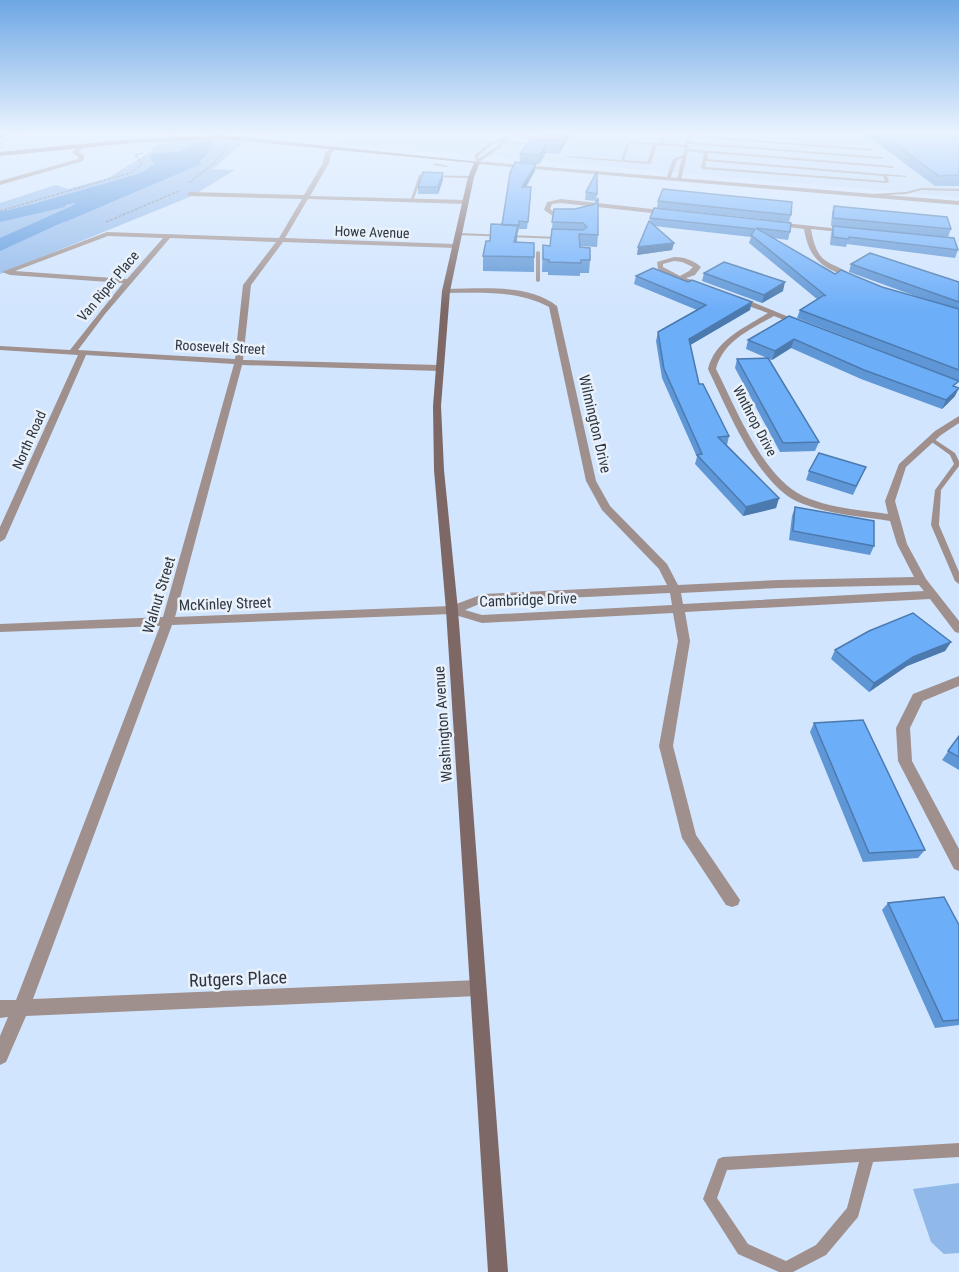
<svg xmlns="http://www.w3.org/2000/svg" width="959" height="1272" font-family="'Roboto Condensed',sans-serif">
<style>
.built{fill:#c1daf8}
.green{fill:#90b8e9}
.water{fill:#5494dd}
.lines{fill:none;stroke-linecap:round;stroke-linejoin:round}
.river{fill:#5494dd;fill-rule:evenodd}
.path{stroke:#7b899a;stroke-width:1.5;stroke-dasharray:3 1.5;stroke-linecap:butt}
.service{fill:#9f908e;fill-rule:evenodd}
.minor{fill:#9f908e;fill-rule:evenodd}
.tertiary{fill:#9f908e;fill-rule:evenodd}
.secondary{fill:#7e6866;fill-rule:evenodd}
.wall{fill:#5e96d6}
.shaded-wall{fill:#4c7aae}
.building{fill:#6daef9;stroke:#4c7aae;stroke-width:1.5}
.labels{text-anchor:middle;stroke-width:5;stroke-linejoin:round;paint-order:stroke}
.far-street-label{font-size:14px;fill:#2e3640;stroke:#e9f1fb}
.street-label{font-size:15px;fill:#2e3640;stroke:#e9f1fb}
.near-street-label{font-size:18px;fill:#2e3640;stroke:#e9f1fb}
</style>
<rect width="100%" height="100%" fill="#d1e5fe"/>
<path class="built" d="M257,132H959V197L244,135Z"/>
<path class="green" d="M215,137L247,139L213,169L235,170L192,196L0,274V203L56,185L68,189L108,178L152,151V148L172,138L213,140Z
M959,1183V1253L944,1254L931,1242L913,1189Z"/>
<path class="water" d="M202,141H211L213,144L207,155L199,161L201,164L65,222L61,214L76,203L46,208L37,203L141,173L155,164L150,158L154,153L178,152Z"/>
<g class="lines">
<path class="river" d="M101,193L107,194L109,198L107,202L0,251V238Z
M59,198L65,199L67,203L65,207L0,222V212Z"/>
<path class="path" d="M210,151L225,150
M189,183L214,163L226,149
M0,211L130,173L139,167L141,162L135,155L143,153
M106,222L179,191"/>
<path class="service" d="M21,132H27L0,144V142Z
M169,132H173V139L170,138Z
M261,132H266L256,137L235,138L233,137L255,135Z
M662,132H666L663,143L685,145L688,134L679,132H691V135L872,149L873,151L691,137L690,142L882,157L883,159L689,144L688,149L893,166L894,168L708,153L707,159L907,176L905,177L887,176L889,182L887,183L703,169L701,168L704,153L688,151L681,180L679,181L677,180L682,158L677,160L670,179L668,180L666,179L673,159L683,155L685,147L657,145L651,163L649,164L565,157L567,156L621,160L628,141L659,143ZM630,143L653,145L647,162L624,160ZM706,161L883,176L885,181L705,167Z
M508,134L563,139L565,140L559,147L557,146L561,141L507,136Z
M505,136L508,137L505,141L539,145L537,146L504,143L501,147L478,163H476L475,155L488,144ZM502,140L499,145L478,159V156L490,146Z
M434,163L448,166L446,167L433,165Z
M419,175L471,176L473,177L471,178L422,177L413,201L410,202Z
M921,188L959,189V191L921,190L906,194L872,196L870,195L872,194L906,192Z
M458,233L559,237L561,238L559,239L456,235V234Z
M538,251L540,252V281L538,282L536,281V252Z
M931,437L955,453L959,461V466L941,490L939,525L959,572V584L955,581L931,525L935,490L954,464L950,455L929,440V438Z
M959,1143V1157L873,1162L858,1217L826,1255L793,1272H779L738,1254L703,1199L718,1159L723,1157ZM859,1162L847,1208L816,1245L786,1261L748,1244L717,1198L727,1170Z"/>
<path class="minor" d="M83,144L88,145L79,152L84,156L83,161L0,185V181L78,159V157L72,152Z
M333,146L336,148L331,153L329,163L310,196L466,200L469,202L466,204L308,199L285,238L455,244L458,246L455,248L283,242L251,285L243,360L439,365L443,368L439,371L242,365L175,617L451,606L483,594L667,585L659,569L602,510L586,481L549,307C517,290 482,293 446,293L442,291L446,289C481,289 528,283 557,306L596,481L610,506L667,564L678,585L779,580L914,577L897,544L890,521C859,516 825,514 796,501C756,481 727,408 708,369C715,340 744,328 768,313L734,301V297H740L806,324L799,326L774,316C751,329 723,341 716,369C736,408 762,476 803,496C829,508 860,510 888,514L885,501L899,464L935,431L959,416V423L941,435L906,467L895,501L907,544L926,579L959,621V633L955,632L930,599L685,612L690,641L673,746L696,835L740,900L738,905L732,907L726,905L682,838L659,746L678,641L673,613L482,623L452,614L172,625L33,999L478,980L484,982L486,988L484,994L478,996L26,1016L6,1062L0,1065V1036L8,1017L0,1018V1000H16L160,626L0,632V624L163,617L234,364L86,355L5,539L0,542V527L78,355L0,350V346L70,350L123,283L10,275L2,272L107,232L279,238L302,199L190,196L187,194L190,192L304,195L323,163L325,153ZM108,236L163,238L127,279L15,271ZM170,238L276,242L243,285L235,359L78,350L105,314ZM919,585L924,591L683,604L681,593L779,588ZM670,593L672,605L482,615L465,610L484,602Z
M561,199L670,211L673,213L670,215L561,203L552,204L550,209L557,214L570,216L556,218L544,210L547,202Z
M774,222L851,230V232L849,233L811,229C818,268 829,259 856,277C849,280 844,276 838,273C816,264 808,252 804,229L772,225V223Z
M674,257C684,257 693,260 701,267L695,275L686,278L706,285V289L678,281L658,269L657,262ZM674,261L682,262L693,267L689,271L680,276L663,267V264Z
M959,676V686L923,701L910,728L912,761L959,849V871L954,869L898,761L896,728L913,694Z"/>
<path class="tertiary" d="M475,161L959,201V205L477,164Z"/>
<path class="secondary" d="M223,135L480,162L474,177L450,291L441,406L444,470L458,610L508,1272H488L446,610L434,470L433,406L442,291L468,177L474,163L223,139L132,143L0,156V152L132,139Z"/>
</g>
<path class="wall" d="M539,132H568L570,136L559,154L546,153L539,164L520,162V154L565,137L539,135Z
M862,132H959V186H935Z
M536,164L535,171L526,187L531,195L527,229H519L518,233H517V242L534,257V272L483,271V256L490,241L502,225Z
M443,180L438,194H418V187Z
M586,192L597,194L596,201L598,235L597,247L580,246L590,260L589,273H580V276L548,275V272H542L543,245L550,246L554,209H575L595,204L596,201L585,200Z
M658,201L791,215L789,222L657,208Z
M834,206L951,229L948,237L831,226L832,213Z
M650,218L790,232L788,240L773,238L835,274L932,302L849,272L851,264L959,282V381L797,318L800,310L817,299L749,243L751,237L654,226L674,243L672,250L637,255L650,222Z
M833,226L958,250L955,258L847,244L846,247L830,245L831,234Z
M704,273L783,291L762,303L702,281Z
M636,276L750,310L690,345L699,384L729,436L727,445L779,498L776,508L743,516L695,464L697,457L662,378L656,341L658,332L697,310L634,284Z
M789,316L955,396L942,409L861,379L791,348L772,360L769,359L819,442L815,451L780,452L735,368L737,359L767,358L746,349L748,340Z
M866,467L853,495L806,480L809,471Z
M795,507L874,546L870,555L789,540L792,516Z
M951,642L945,651L907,666L869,692L831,659L835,650Z
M814,723L925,850L918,858L863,862L810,732Z
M959,736V770L942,760Z
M888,903L959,925V1025L935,1028L882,910Z"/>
<path class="shaded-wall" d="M0,132H15L0,140Z
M568,132H571L570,136L559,154L560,146Z
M546,144V153L539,164L540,155Z
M536,164L535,171L522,194V187Z
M443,173V180L438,194V187Z
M518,225L517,240L514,257V242Z
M674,243L672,250L637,255L638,247Z
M785,282L783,291L762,303L764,295Z
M752,302L750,310L687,347L689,339Z
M794,339L791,348L772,360L775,351Z
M959,388L955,396L942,409L946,400Z
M779,498L776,508L743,516L746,507Z
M951,642L945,651L907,666L869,692L874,683L913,657Z"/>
<path class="building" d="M567,132H568L560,146L546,144L540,155L520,154L531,139L556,141L565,137Z
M879,132H959V175L939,176Z
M515,162L536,164L522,187H531L528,222L519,221V226L502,225L510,173Z
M597,171V194L586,192Z
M423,172L443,173L438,187H418Z
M663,189L792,202L791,215L658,201Z
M598,198V235L579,234L580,247L590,248V260H581V263L549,262V260L543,259V245L550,246L552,229L583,230L587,227L583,223L552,222L554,209H575L595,204Z
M834,206L947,217L951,229L833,218Z
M654,208L791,223L790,232L756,228L835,274L841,270L882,287L959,309V370L800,310L824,295L826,296L751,235L755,229L650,218Z
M649,221L674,243L638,247Z
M491,224L518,225L514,242L534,243V257L483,256L486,241H490Z
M833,226L954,238L958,250L849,237L848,239L833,237Z
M870,253L959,282V302L851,264Z
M724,262L785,282L764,295L704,273Z
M653,268L688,282L692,280L752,302L689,339L699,384H703L729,436L718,437L779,498L746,507L697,455L702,454L664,369L658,332L706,305L636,276Z
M789,316L959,381L953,386L959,388L946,400L864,370L794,339L775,351L748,340Z
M768,358L819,442L783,443L737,359Z
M819,453L866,467L856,486L809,471Z
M795,507L874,521V546L793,531Z
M913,613L951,642L913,657L874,683L835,650L869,631Z
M863,720L925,850L869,853L814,723Z
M959,736V757L948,751Z
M944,897L959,925V1020L943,1021L888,903Z"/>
<linearGradient id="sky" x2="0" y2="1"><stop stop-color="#6da7e4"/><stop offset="0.43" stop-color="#eaf3ff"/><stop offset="1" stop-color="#eaf3ff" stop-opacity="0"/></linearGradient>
<rect width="959" height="310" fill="url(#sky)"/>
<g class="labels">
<g class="far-street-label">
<text transform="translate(372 232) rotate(2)" y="5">Howe Avenue</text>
<text transform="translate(108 286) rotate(-50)" y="5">Van Riper Place</text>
<text transform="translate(220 347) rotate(3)" y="5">Roosevelt Street</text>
<text transform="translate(755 421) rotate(62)" y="5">Wnthrop Drive</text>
<text transform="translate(29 440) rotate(-66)" y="5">North Road</text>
</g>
<g class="street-label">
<text transform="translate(595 424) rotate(77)" y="5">Wilmington Drive</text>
<text transform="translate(159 595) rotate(-73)" y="5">Walnut Street</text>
<text transform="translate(528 600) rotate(-2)" y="5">Cambridge Drive</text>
<text transform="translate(225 604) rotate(-2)" y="5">McKinley Street</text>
<text transform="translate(443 724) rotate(-94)" y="5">Washington Avenue</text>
</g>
<g class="near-street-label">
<text transform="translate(238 979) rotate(-2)" y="6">Rutgers Place</text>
</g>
</g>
</svg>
